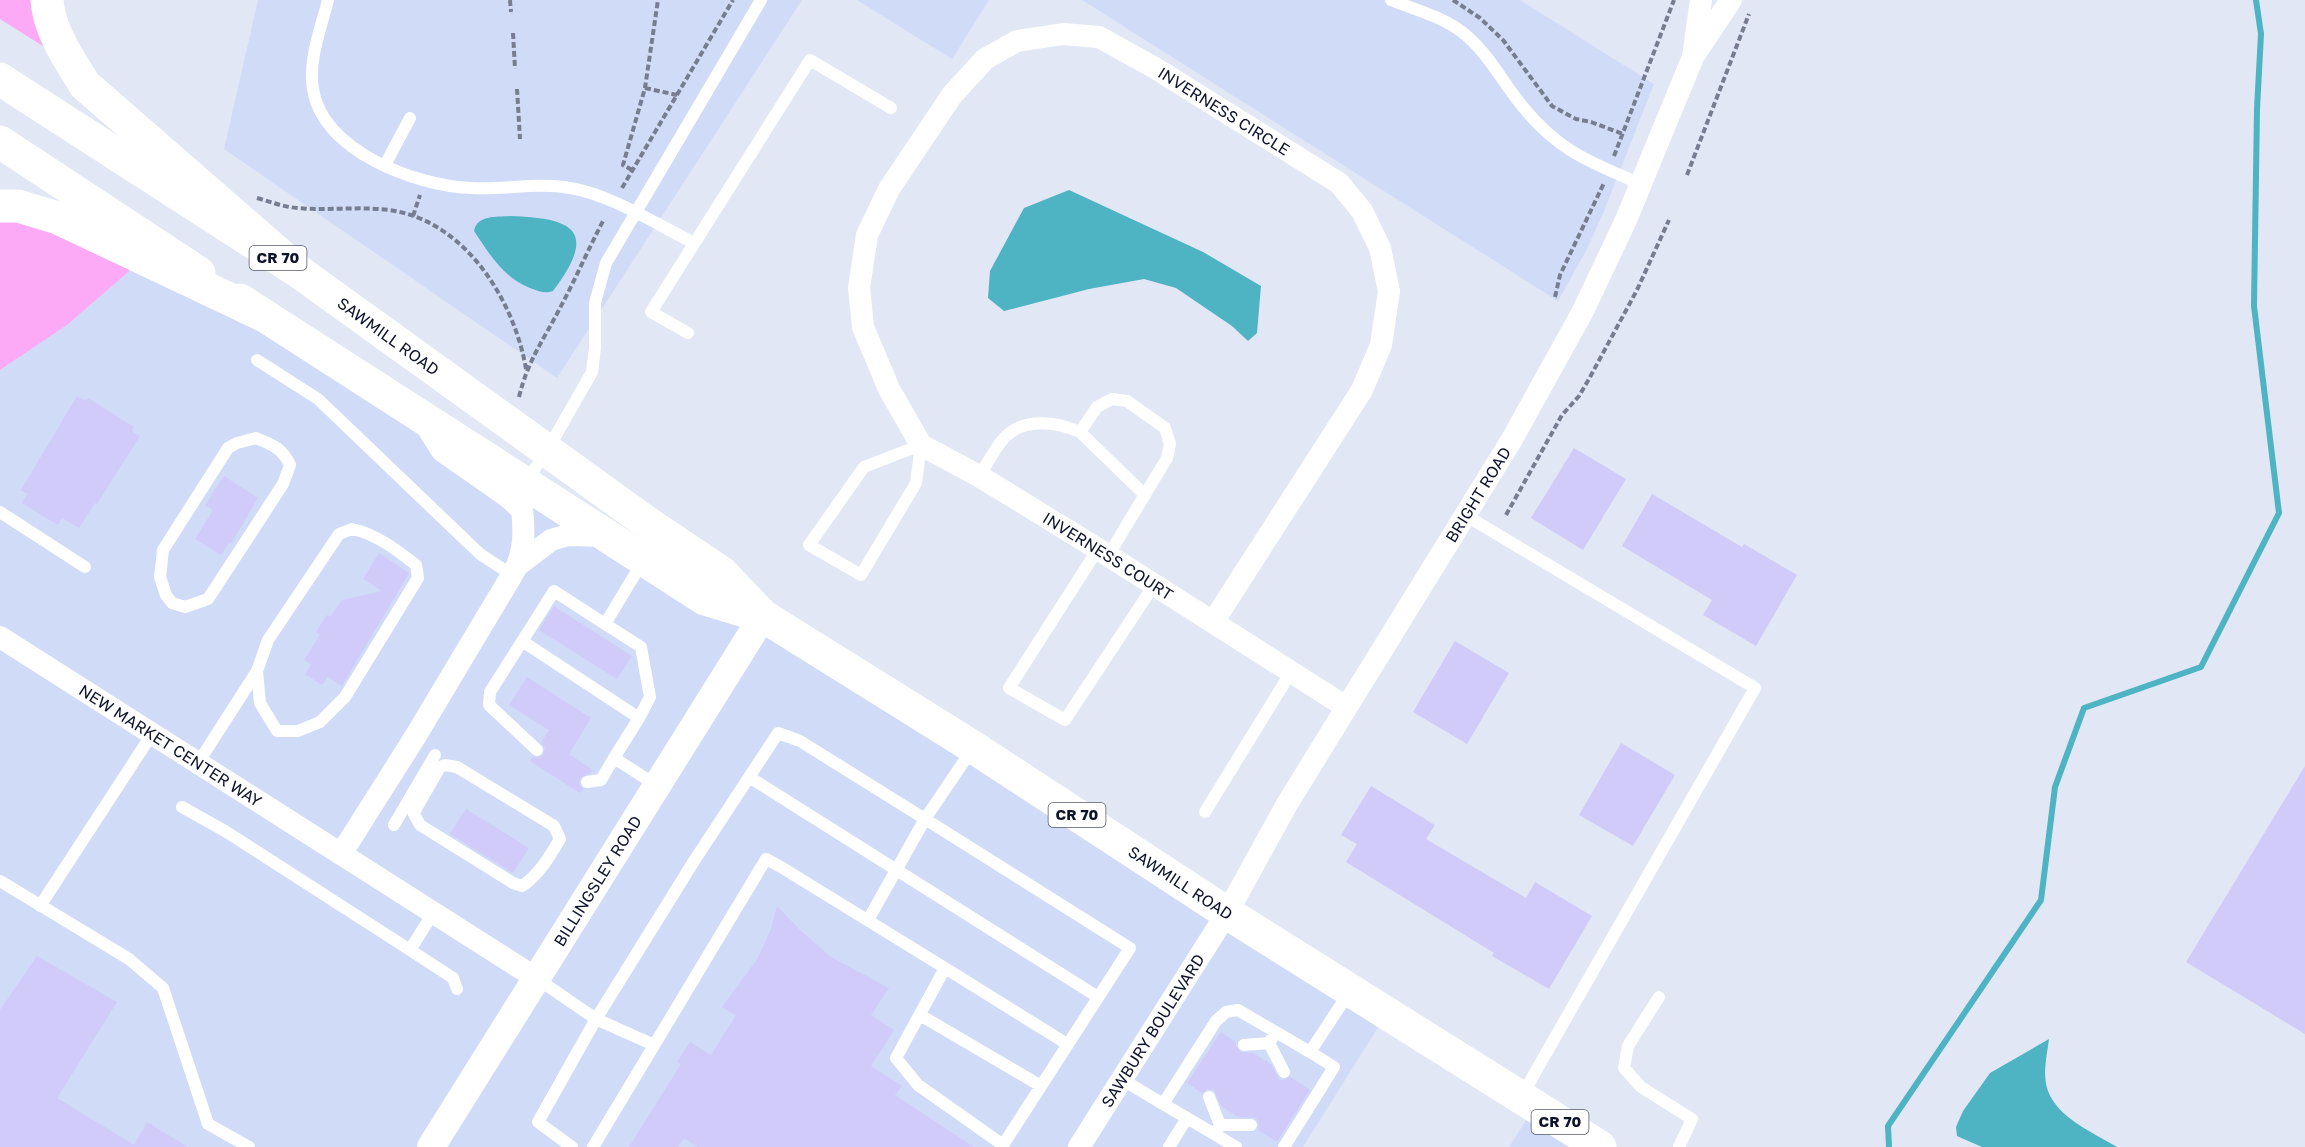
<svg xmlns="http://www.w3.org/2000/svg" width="2305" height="1147" font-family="'Golos Text',sans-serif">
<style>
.built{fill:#d0dbf8}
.green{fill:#fcaaf5}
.water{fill:#4eb3c3}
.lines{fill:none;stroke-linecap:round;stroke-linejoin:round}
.stream{stroke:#4eb3c3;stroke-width:6}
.building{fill:#d0cbf9}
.path{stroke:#777d90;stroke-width:4;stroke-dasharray:6 3;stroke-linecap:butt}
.service{stroke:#fff;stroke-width:12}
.minor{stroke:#fff;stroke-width:22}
.tertiary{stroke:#fff;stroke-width:28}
.primary{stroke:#fff;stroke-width:33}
.motorway{stroke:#fff;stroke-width:33}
.labels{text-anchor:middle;stroke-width:4.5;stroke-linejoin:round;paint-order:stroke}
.shield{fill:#fff;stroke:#565a6b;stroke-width:1.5}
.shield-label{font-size:15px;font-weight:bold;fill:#0d132b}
.street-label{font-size:16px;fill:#0d132b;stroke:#fff}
</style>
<rect width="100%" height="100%" fill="#e2e7f5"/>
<path class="built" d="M258,0H802L557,378L224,149Z
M857,0H989L952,59Z
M1082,0H1520L1654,84L1604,211L1586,251L1558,301Z
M134,267L263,315L1387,1013L1303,1147H0V370L67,325Z
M1535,1106L1600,1147H1509Z"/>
<path class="green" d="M0,0H37L54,53L0,19Z
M0,220L36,221L134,267L67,325L0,370Z"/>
<path class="water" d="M1069,190L1203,252L1261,286L1257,333L1248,341L1232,326L1176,288L1144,279L1089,289L1004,311L988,298L990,271L1024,208Z
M510,216C573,218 599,230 553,291C545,294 538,291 530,288C503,277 490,255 474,231C477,215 496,217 510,216Z
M2049,1039C2047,1055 2042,1075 2048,1091C2058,1118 2094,1133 2117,1147H1982L1957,1136L1956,1127L1963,1111L1990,1073Z"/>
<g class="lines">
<path class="stream" d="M1889,1147L1888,1126L2041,900L2055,787L2084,708L2201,667L2279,513L2254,306L2257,109L2261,34L2256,0"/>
</g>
<path class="building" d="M77,396L85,401L88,398L134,427L132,431L140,436L97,504L95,503L79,528L62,518L58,525L22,503L27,494L21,490Z
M1574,448L1626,479L1583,550L1531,518Z
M224,476L258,498L231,544L229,543L221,555L195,539L213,510L205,505Z
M1652,494L1742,547L1744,544L1797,575L1756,646L1703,615L1712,600L1622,546Z
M379,553L409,573L342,686L328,677L322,685L305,674L311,665L304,660L320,635L316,632L327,615L330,617L342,600L382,591L363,579Z
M554,606L632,656L617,679L539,630Z
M1455,641L1509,673L1467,744L1413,712Z
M527,677L591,718L569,754L594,771L580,778L579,784L583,789L580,793L530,761L533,757L539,758L543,755L545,748L541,743L549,730L509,705Z
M1621,743L1675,775L1633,846L1579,815Z
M2305,766V1034L2186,962Z
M1371,786L1435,825L1426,839L1526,898L1535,882L1592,916L1549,989L1492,956L1494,953L1346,862L1357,844L1341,835Z
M466,809L529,848L513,873L450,834Z
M777,906L800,930L831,957L889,988L871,1015L894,1030L871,1066L902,1086L895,1095L974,1147H698L684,1138L678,1147H629L681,1064L677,1062L690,1042L711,1055L736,1015L722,1007L758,958L771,929Z
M37,956L117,1002L57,1098L134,1145L147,1122L188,1147H0V1010Z
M1221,1032L1236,1042V1046L1240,1052L1253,1053L1271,1064L1279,1079L1284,1080L1290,1077L1310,1090L1277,1142L1258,1130L1259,1124L1256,1118L1238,1117L1221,1106L1214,1090L1207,1089L1202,1093L1187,1083Z"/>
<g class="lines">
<path class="path" d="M510,0L511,12
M1453,0L1480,18L1503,40L1552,106L1576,119L1591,122L1623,134
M513,33L515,69
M645,88L677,95
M517,89L520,139
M1614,156L1674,0
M632,170L623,165L645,88L658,0
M1687,175L1749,14
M622,188L733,0
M257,198C271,202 284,207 297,208C328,211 358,206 389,210C464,220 514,299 526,369
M413,216L420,195
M1555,297L1560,275L1604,183
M519,397C528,360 543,341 560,308C575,280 588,250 603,221
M1506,515L1562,415L1579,396L1589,379L1637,290L1669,220"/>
<path class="service" d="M328,0C321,28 308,60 313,89C322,151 416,186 471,188C504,190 537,182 570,188C610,194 658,225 694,243
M1391,0C1415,10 1441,16 1462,32C1489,53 1502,82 1523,107C1560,152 1590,162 1641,184
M385,165L410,118
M688,333L651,312L810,60L891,108
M257,360L318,399L480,554L512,575
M1080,432L1145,495
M256,438C272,444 283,449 290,465L283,484L208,599L185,607L172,603L166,595L160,577L163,550L228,448L237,443Z
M921,445L916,483L861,575L809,545L864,467Z
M979,476C987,464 995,448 1005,437C1025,417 1057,422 1080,432L1097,407L1112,399L1127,401L1165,428L1170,444L1167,458L1108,556
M526,482L548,449L592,372L595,348V303L606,263L761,0
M0,512L85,567
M1465,515L1755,688L1521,1097
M352,529C376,534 397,550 416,565L418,578L345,697L320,722L298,731H277L260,703L257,671L268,640L339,534Z
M1098,549L1009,688L1065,720L1154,585
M643,561L605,624L641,647L650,697L639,718L614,758L656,785
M522,641L639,718
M537,750L489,705L490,692L554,591L605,624
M198,763L257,671
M445,765L457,767L554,826L560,839C550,856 539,875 522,886L513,883L420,825L414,814L417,807L440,767Z
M749,777L1098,997
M587,782L601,780L614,758
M182,807L225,831L410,950
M1205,812L1291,672
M394,825L435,755
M0,881L129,959L163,988L208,1124L249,1147
M40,906L152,734
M433,913L410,950L453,978L457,989
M945,968L1067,1044
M536,978L596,1019L538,1122L572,1147
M1659,997L1628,1046L1624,1068L1641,1087L1692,1119L1679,1147
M920,1015L1041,1086
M1276,1032L1269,1043L1284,1072
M654,1045L596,1019L694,861L778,733L800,741L925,819L973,748
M1244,1045L1269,1043
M1123,1080L1163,1104
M1209,1097L1220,1125
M1187,1118L1163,1104L1216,1021L1226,1012L1238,1010L1310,1052L1350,991
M1215,1134L1220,1125H1251
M593,1147L766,859L781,867L945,968L896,1058L918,1085L1003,1145L1130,948L925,819L868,920
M1169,1147L1187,1118L1236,1147
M1284,1147L1334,1067L1310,1052"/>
<g class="minor">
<path d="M1694,50L1701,0"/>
<path d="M517,566L551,540L568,535L605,536"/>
<path id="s1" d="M1213,622L1362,390L1381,345L1389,291L1380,248L1362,211L1339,183L1155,68L1099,37L1063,34L1017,41L985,59L952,95L889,189L867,235L859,288L863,327L889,389L921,445L979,476L1098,549L1346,707"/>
<path id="s2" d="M0,637L536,978"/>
<path d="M341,854L415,737L512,575C524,556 525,532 522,510L508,497L442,451L425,424"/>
<path id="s3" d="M1079,1147L1227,913L1287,804L1511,441L1583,311L1626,220L1693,57L1731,0"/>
</g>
<path class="tertiary" id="s4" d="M431,1147L763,616"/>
<g class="primary">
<path id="s5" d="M0,79L302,274L649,524L722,573L763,616L973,747L1227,913L1600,1147"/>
<path d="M0,142L199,273"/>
<path d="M240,300L705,599L761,616"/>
</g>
<path class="motorway" d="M47,0C49,31 69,59 85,85L302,274
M0,206H18L58,218L263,315"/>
</g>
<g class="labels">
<g class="shield">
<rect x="249.5" y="246" width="57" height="24" rx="4.5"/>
<rect x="1048.5" y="803" width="57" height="24" rx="4.5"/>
<rect x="1531.5" y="1110" width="57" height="24" rx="4.5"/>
</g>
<g class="shield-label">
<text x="278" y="263">CR 70</text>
<text x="1077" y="820">CR 70</text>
<text x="1560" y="1127">CR 70</text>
</g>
<g class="street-label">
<text transform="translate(1224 111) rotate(32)" y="6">INVERNESS CIRCLE</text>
<text dy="6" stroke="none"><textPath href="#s5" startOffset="466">SAWMILL ROAD</textPath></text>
<text dy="6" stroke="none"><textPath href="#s3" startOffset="765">BRIGHT ROAD</textPath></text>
<text dy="6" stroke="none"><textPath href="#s1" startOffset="1556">INVERNESS COURT</textPath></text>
<text dy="6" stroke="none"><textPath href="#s2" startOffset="202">NEW MARKET CENTER WAY</textPath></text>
<text dy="6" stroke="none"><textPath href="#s4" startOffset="314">BILLINGSLEY ROAD</textPath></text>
<text dy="6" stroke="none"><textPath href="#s5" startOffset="1430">SAWMILL ROAD</textPath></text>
<text dy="6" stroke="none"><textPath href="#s3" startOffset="138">SAWBURY BOULEVARD</textPath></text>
</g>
</g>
</svg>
